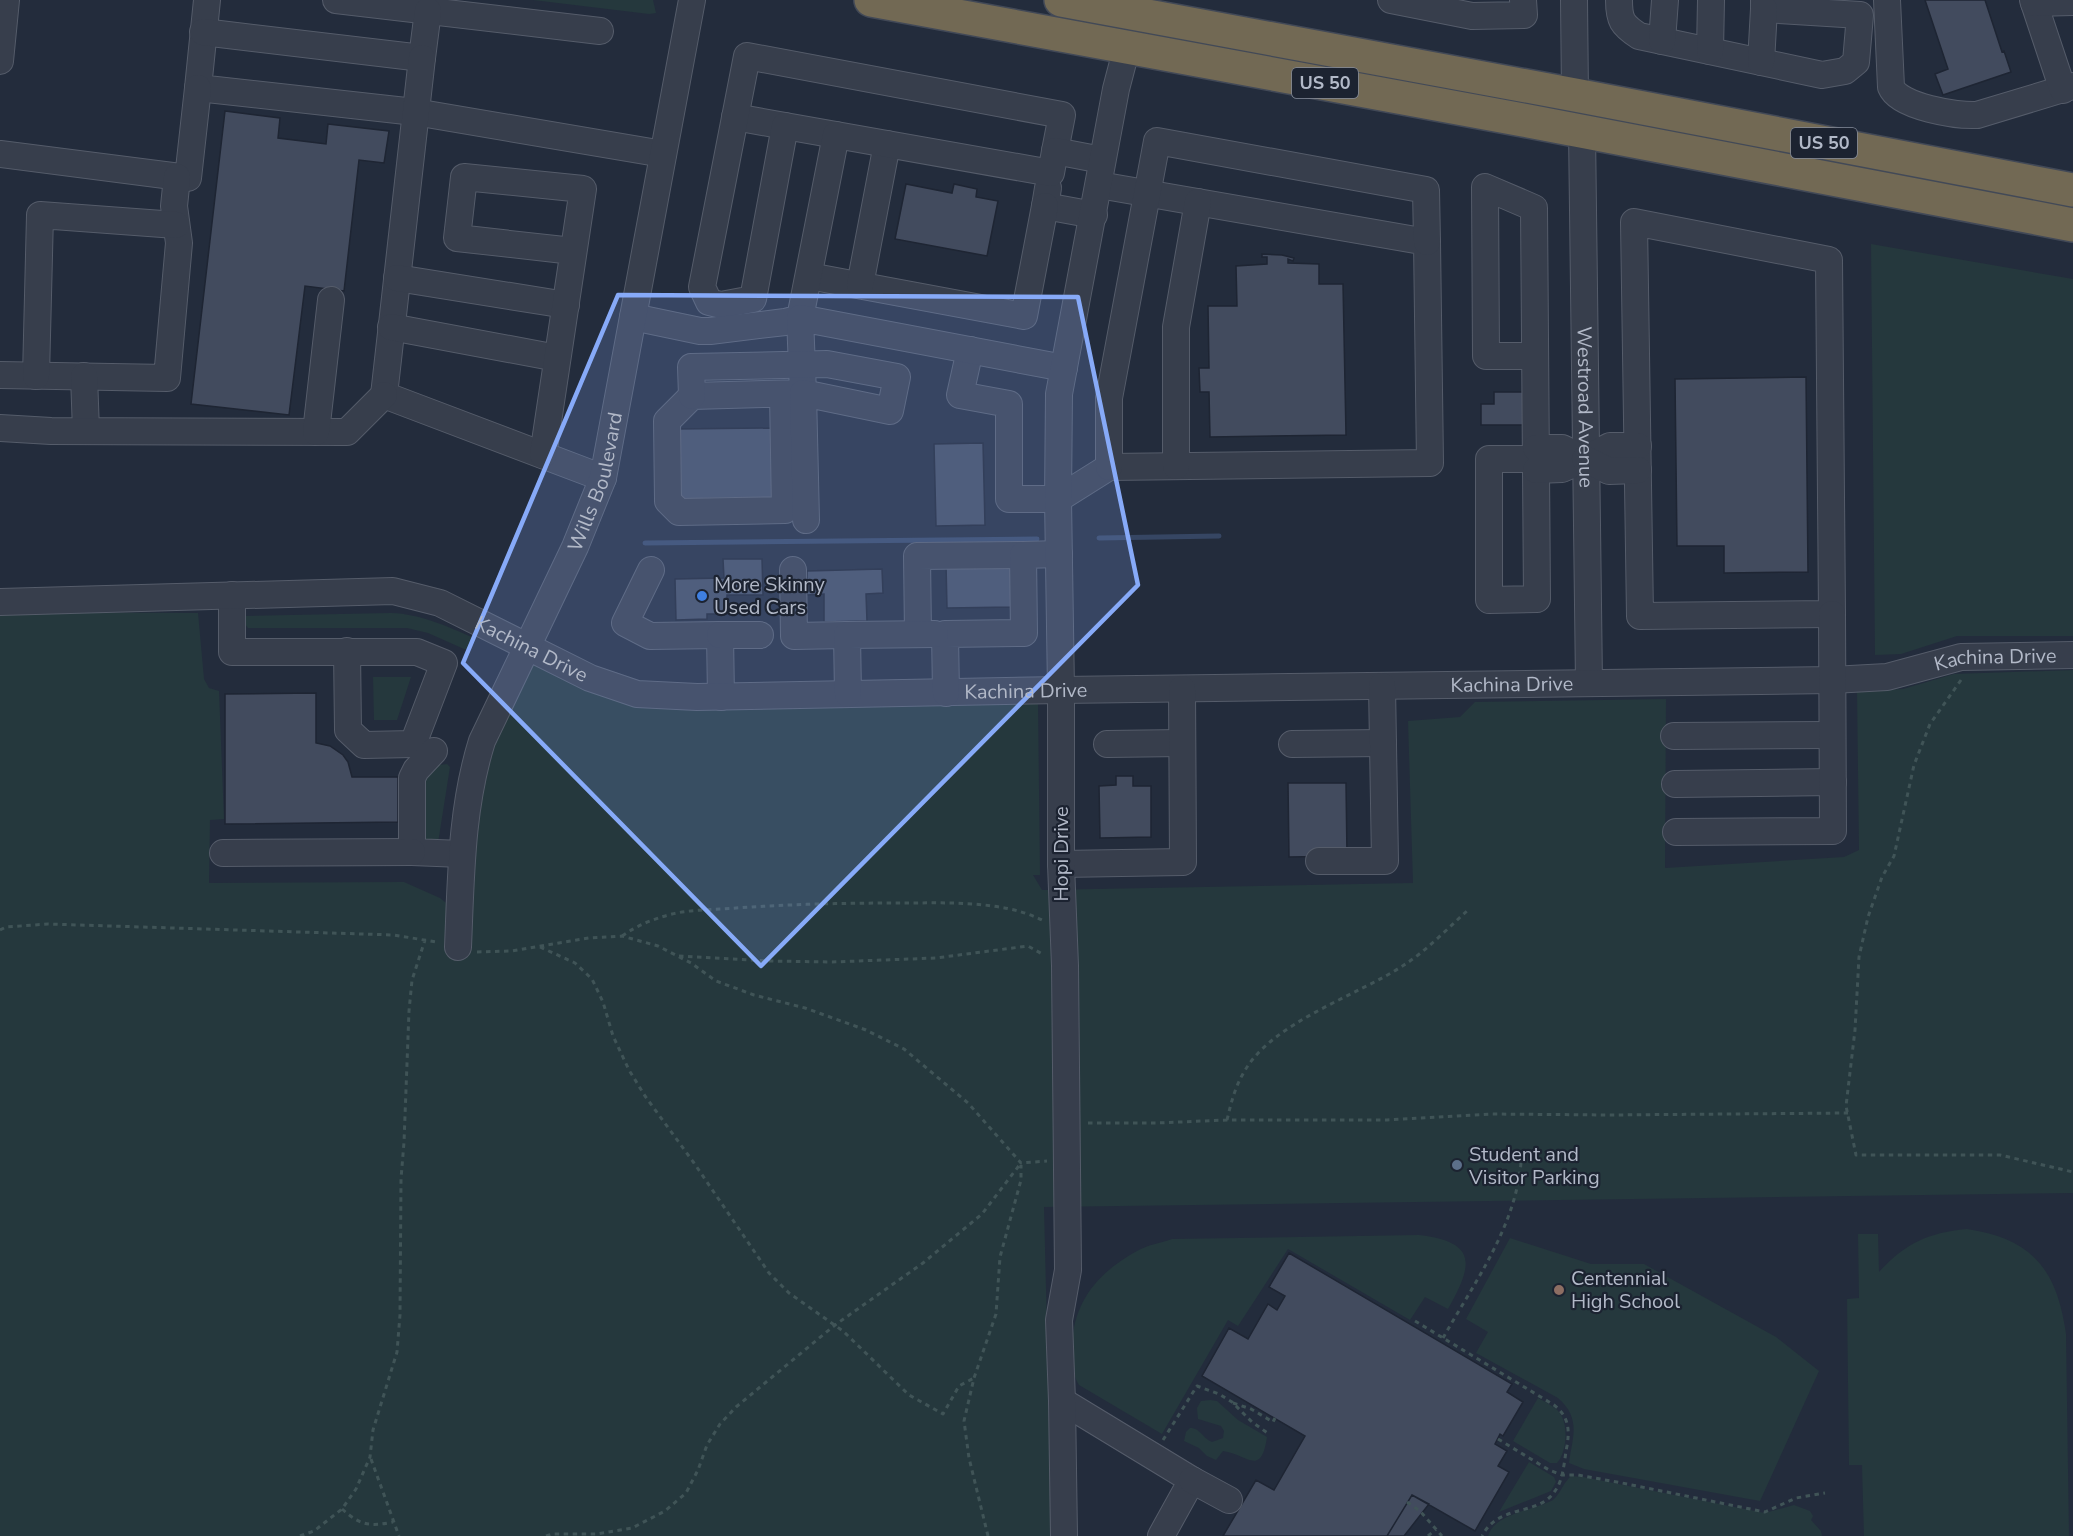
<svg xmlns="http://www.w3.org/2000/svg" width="2073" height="1536" font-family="'Nunito Sans',sans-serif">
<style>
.green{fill:#25383d}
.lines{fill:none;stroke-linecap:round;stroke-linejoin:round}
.stream{stroke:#364663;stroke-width:5}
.building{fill:#424b5e;stroke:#1e2533;stroke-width:1.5}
.minor-casing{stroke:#555c6a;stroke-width:28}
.highway-casing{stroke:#424957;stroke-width:36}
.path{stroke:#405457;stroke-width:3;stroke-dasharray:4.5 4.5;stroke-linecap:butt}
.minor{stroke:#373e4c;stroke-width:26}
.highway{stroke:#726954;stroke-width:33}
.marked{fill:#87aaf8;fill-opacity:0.2;stroke:#87aaf8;stroke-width:4.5;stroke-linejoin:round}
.shop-dot{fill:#3f7fe0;stroke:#1c2331;stroke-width:2}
.service-dot{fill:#5c6f8a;stroke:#1c2331;stroke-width:2}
.education-dot{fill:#8d6e63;stroke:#1c2331;stroke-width:2}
.labels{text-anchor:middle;stroke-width:4.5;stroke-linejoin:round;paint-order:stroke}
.shield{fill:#1c2331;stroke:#858c9b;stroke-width:1.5}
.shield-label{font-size:18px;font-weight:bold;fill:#b2b9c8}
.street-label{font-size:20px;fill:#b2b9c8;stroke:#1c2331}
.poi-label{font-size:20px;fill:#b2b9c8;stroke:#1c2331;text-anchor:start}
</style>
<rect width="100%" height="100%" fill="#232c3c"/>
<path class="green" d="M533,0H653L656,13L649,14Z
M1871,244L2073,279V636H1957L1901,654L1875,655Z
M0,612L198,613L204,679L209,688L219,691L224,819L210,820L209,883L404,882L440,898L455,910L497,714L523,660L592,679L1038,703L1040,875H1033L1042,890L1413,883L1408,721L1460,717L1475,702L1666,699L1665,868L1844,857L1859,850L1857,691L1903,689L1954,674L2073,670V1193L1044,1207L1052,1536H0Z
M391,613C421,614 446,626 474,638L468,649H464L428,633L407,628H248L244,623L243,616Z
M373,677H411L397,720H374Z
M447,764L450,767L438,843L428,842L424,839L423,781L439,765Z
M1967,1229C2033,1239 2057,1270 2066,1334L2069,1536H1864L1862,1465H1849L1847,1299L1859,1298L1858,1234H1878L1879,1272C1906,1243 1927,1233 1967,1229Z
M1419,1235C1478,1242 1473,1265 1448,1309L1425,1297L1410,1320L1288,1249L1238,1326L1228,1320L1162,1434L1079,1385C1071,1371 1071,1360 1072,1345C1074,1300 1099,1272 1137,1251C1147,1245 1161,1243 1172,1239Z
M1510,1238L1591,1264H1644L1776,1337L1819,1371L1760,1501L1584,1469L1569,1463C1572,1438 1582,1419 1558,1398L1476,1353L1488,1332L1466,1319Z
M1538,1398C1545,1402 1554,1406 1559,1412C1569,1424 1567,1452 1557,1463H1550L1513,1441Z
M1210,1400L1217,1401L1238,1420L1267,1437C1261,1478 1247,1454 1223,1451L1216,1460L1207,1456L1199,1448L1184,1441L1186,1432L1190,1428C1201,1428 1203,1439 1212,1442L1223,1438L1224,1431L1221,1426L1198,1419L1197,1408L1201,1401Z
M1529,1462L1554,1477L1556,1482L1551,1491L1499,1512Z
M1571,1476L1583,1477L1765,1513L1794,1505L1810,1511L1813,1516L1811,1520L1821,1531L1822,1536H1488C1494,1514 1534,1510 1553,1500C1561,1493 1563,1483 1571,1476Z"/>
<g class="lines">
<path class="stream" d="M1099,538L1219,536
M645,543L1037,539"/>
</g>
<path class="building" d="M1925,0H1985L2002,52L2004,51L2011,72L1943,95L1935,74L1948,69Z
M225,111L280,118L278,138L326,144L328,124L389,131L384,163L359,160L344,291L305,286L289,415L191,404Z
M906,184L952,193L954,184L977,189L976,197L998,201L987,256L895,239Z
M1262,254L1282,255L1294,258L1293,261L1288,259V263L1319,264V284H1343L1346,435L1210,437L1209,392H1200L1199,368H1209L1208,306H1237L1236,266L1267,264V257H1262Z
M1806,377L1808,572L1724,573V546H1677L1675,379Z
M1494,392H1529V425H1481V404H1494Z
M775,428L776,498L678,499L677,429Z
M983,443L985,525L936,526L934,444Z
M723,559H762L763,595H727V614H707V619L676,620L675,579L724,578Z
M1013,563V607L947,608L946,564Z
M882,569L883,593L866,594L867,621L824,622V594L807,595V571Z
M316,693V743L330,746L343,755L348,762L352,777H398V822L225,824V694Z
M1116,776H1133V786H1151V837L1100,838L1099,786L1116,785Z
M1288,783H1346L1347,856L1289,857Z
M1289,1253L1512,1384L1507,1392L1523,1402L1503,1436L1500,1434L1495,1444L1507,1451L1498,1466L1509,1472L1475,1531L1412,1495L1387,1536H1223L1256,1480L1274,1490L1305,1436L1202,1376L1229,1328L1248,1339L1268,1304L1277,1310L1285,1296L1269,1287Z
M1412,1495L1429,1504L1404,1536H1387Z"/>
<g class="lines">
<defs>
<g id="minor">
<path d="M207,0L198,88L415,112L663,154"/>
<path d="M336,0L600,31"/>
<path d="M1391,0L1472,16L1524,15L1523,0"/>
<path d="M1574,0L1575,95"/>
<path d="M1619,0C1619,20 1622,25 1639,36L1822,75L1845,71L1856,62L1860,15L1764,9V0"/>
<path d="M1887,0L1891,87C1899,107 1957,116 1977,115L2073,86"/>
<path d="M2033,0L2063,90"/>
<path d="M2034,3L2073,2"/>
<path d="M203,32L422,58L428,11"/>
<path d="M1662,41L1665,0"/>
<path d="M1710,51L1711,0"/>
<path d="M422,58L384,395L603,478"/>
<path d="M0,61L6,0"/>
<path d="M1761,62L1764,9"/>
<path d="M735,117L785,126"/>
<path id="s1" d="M1582,131L1589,683"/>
<path d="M836,135L785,126L753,299L721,305L709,302L702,287L747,56L1062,115L1055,151"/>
<path d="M0,154L188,178L198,88"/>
<path d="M1048,188L1045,206L1094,215"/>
<path d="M1634,222L1829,260L1832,614L1640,616Z"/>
<path d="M809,276L1024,316L1045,206"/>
<path d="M397,278L566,305"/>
<path d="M860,285L887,144"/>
<path d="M633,317L700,331H710L785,322L800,318L836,135L1051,173L1055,151L1102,160"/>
<path d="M391,327L557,358"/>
<path d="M970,350L960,395L1009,404V499H1058L1109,467L1430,463L1427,242L1099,185"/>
<path d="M1535,356H1486L1485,187L1534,208L1537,599L1489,600V459H1536"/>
<path d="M0,375L167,378L179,243L174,206L177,177"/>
<path d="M36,376L40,215L176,225"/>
<path d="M84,376L86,431"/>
<path d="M783,394L785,510L679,512L668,501L667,421L692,396L803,393L800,318L1064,368"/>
<path d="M692,396L691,367L827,364L897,377L890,411L803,393L806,520"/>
<path d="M0,428L51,431L347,432L384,395"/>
<path d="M316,432L331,300"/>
<path d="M1536,448H1562L1585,459L1562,469L1536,470"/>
<path d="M543,455L583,189L464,177L457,238L573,251"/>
<path d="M1585,459L1610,446H1638"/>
<path d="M1585,459L1609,471L1638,470"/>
<path d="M1176,466V327L1198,202"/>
<path d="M1109,467V398L1157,141L1426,190L1427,242"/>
<path d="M651,570L625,623L650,636L720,635L721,697"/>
<path d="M793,570L794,636L847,635"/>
<path d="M232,595V652H417L444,663L413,744L364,745L348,730L347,651"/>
<path id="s2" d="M0,602L393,591L440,603L590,678L637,694L697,697L1061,690L1832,680L1887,677L1961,657L2073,655"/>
<path d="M918,634L917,556L1023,555"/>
<path d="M720,635H760"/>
<path d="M946,693L945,634L1024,633L1023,555L1059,554"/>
<path d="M848,694L847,635L935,634"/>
<path d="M1674,736L1832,735"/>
<path d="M1107,744L1182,743"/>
<path d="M1292,744L1383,743"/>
<path d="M434,751L416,770L412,778V852L462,854"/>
<path d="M1675,784L1833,782"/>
<path d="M1676,832L1833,831L1832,614"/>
<path d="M223,853L412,852"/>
<path d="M1319,861H1385L1382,686"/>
<path d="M1061,864L1183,862L1182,689"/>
<path id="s3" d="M458,947C461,877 461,808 482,741L575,547L603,478L692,0"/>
<path d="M1062,1401L1192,1480L1161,1536"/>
<path d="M1192,1480L1229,1500"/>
<path d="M1064,1536L1062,1401L1059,1320L1068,1270L1065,966L1061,864V690L1058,499L1059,394L1116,89L1127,47"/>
</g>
<path id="highway" d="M871,0L1523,120L2073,225
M1061,0L1575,95L2073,190"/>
</defs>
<use href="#minor" class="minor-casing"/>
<use href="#highway" class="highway-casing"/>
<path class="path" d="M1961,680L1930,724L1914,765L1894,856L1882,877L1868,917L1859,957L1855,1030L1846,1106L1856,1155H2000L2073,1172
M0,930L6,927L48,924L394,935L436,942
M622,936C638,925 653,919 672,914C693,909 715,910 736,908C791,904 846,903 901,903C945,903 1002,900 1042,920
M540,947L575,963L592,979L603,1002L613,1036L629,1070L645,1096L694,1163L769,1273L789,1293L843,1331L909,1395L943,1414L959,1386L974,1378
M477,952L512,951L589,938L622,936L658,946L691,963L716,981L754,995L805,1008L866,1030L904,1049L968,1103L1021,1163L1047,1161
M679,956L769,961L832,962L936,958L1028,946L1044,955
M1227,1120C1231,1103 1235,1087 1244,1072C1272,1022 1357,996 1404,965C1426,951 1447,929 1467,911
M1088,1123H1156L1227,1120H1387L1491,1114L1610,1115L1848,1113
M1415,1321L1554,1405C1568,1416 1570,1428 1567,1446C1564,1460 1564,1479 1555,1491C1538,1517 1499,1503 1482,1536
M1443,1338C1474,1283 1515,1228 1521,1163
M1233,1403L1251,1409L1273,1422L1275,1418
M1498,1439L1549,1470L1562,1475H1578L1622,1483L1765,1512L1796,1498L1825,1493
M1163,1440L1197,1386L1219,1394L1232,1402L1252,1422L1269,1434
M371,1459L399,1536
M1407,1502L1420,1511L1442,1536
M342,1509C360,1525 369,1527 393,1522
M300,1536L314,1531L342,1509L356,1489L370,1457L373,1430L397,1352L400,1315L401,1179L404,1142L409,1011L412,980L425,940
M546,1536L552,1534H596L632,1528L665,1511L686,1493L698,1470L707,1445L720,1424L736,1407L835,1325L923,1263L982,1214L1021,1163
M988,1536L969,1458L964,1421L974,1378L996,1314L1000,1257L1021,1180V1165
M1428,1536L1436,1529"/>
<use href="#minor" class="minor"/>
<use href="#highway" class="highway"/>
</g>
<path class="marked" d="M618,295L1078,297L1138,585L761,966L463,663Z"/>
<circle class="shop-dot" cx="702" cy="596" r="6"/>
<circle class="service-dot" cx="1457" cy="1165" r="6"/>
<circle class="education-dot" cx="1559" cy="1290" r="6"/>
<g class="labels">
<g class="shield">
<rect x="1292" y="68" width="66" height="30" rx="4.5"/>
<rect x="1791" y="128" width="66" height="30" rx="4.5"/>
</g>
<g class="shield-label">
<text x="1325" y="89">US 50</text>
<text x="1824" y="149">US 50</text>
</g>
<g class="street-label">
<text dy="7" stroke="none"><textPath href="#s1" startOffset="276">Westroad Avenue</textPath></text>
<text dy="7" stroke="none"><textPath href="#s3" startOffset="492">Wills Boulevard</textPath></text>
<text dy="7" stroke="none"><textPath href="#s2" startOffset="544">Kachina Drive</textPath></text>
<text dy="7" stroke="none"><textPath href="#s2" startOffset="2020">Kachina Drive</textPath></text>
<text dy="7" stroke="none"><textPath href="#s2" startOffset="1534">Kachina Drive</textPath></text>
<text dy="7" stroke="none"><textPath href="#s2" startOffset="1048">Kachina Drive</textPath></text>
<text transform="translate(1061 854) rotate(-90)" y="7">Hopi Drive</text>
</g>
<g class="poi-label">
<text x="714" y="591">More Skinny<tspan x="714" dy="23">Used Cars</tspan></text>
<text x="1469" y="1161">Student and<tspan x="1469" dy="23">Visitor Parking</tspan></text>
<text x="1571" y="1285">Centennial<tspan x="1571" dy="23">High School</tspan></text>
</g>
</g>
</svg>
